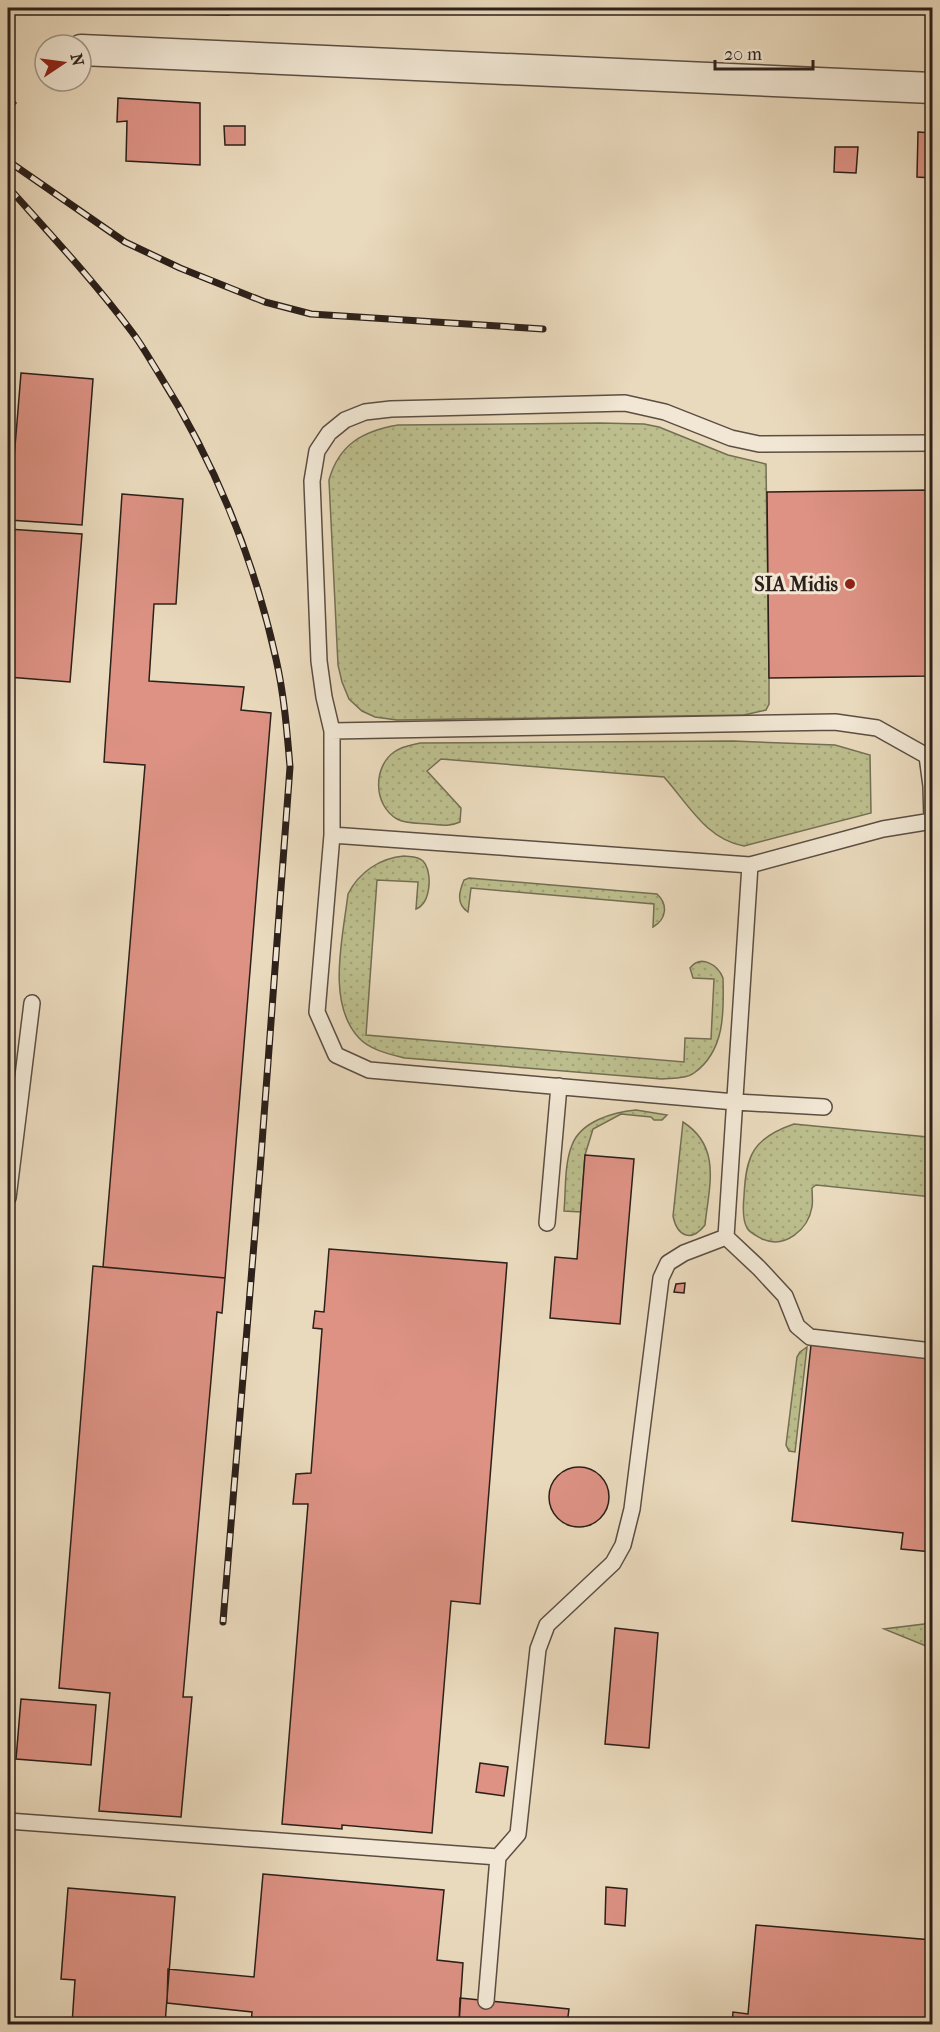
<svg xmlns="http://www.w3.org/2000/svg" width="940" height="2032" font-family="'IM FELL French Canon',serif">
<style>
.grass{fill:url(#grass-dots);stroke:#746f54;stroke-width:1.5}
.building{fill:#dd9284;stroke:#2c201a;stroke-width:1.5}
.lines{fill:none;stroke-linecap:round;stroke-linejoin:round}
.lane-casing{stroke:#5c4e43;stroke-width:18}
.street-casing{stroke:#5c4e43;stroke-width:33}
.lane{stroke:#f1e7d4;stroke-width:15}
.street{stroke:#f1e7d4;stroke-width:30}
.rail-casing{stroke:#2c201a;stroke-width:7}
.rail{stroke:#f1e7d4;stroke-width:4.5;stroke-dasharray:14;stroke-linecap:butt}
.poi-dot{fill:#8f2418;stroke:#f1e7d4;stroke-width:2}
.labels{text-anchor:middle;stroke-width:6;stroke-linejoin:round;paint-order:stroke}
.poi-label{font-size:20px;font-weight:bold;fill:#2c201a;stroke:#f1e7d4;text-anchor:end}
</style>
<defs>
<pattern id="grass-dots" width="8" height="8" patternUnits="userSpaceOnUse" patternTransform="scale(1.5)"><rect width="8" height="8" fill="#bcbe8d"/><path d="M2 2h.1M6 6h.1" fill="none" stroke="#a2a379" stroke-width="1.8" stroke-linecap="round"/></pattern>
</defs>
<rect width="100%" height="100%" fill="#eadabd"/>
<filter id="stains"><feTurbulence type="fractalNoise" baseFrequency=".00333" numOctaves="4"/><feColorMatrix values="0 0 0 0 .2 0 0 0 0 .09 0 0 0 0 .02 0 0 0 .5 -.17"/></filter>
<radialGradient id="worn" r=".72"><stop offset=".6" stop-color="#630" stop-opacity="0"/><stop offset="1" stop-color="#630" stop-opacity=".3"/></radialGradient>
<path class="grass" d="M600,423L644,424L659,427L728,455L766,464L769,678V704L766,710L744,715L397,720L375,717L362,711L349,699L342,682L338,665L329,480C339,444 363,431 398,425Z
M733,741L835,745L870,755L871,813L744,846C707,840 688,804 664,777L441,759L427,771L461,808L460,822C449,827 441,825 429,824C418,823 406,824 397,819C373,805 373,767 394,752C402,746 411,745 420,743Z
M404,856C411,857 418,856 423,861C433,872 431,903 416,909L418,882L377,880L366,1035L684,1062L685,1038L711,1039L714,979L693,978L690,968C701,954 718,965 723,978C724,1012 725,1051 694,1073C686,1079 672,1078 662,1079L405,1058C389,1054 370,1050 359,1038C326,1003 343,937 348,894C359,872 380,858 404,856Z
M469,878L657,894C668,904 667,919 653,927L654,904L471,888L468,912C456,904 459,892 464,880Z
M636,1110L667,1115L662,1120H654L651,1117L621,1114L593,1129L585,1155L581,1212L564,1211C566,1190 564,1165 572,1145C581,1121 614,1112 636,1110Z
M683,1122C722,1147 709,1186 705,1225C691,1243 677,1236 673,1216Z
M794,1124L928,1137L932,1140V1197L816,1185L812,1188C812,1194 813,1201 812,1207C808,1230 785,1249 762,1239C757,1236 750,1233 747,1228C742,1219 743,1206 744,1196C746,1155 753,1138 794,1124Z
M807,1347L795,1452L789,1451L786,1445L797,1357L800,1352Z
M932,1616V1646H926L884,1629L924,1624Z"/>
<path class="building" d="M81,8H229V15L81,11Z
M8,94L16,103L8,111Z
M118,98L200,103V165L126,161L127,121L117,122Z
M224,126H245V145H225Z
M918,132L932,133V178L917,177Z
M835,147H858L856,173L834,172Z
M21,373L93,379L82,525L9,520Z
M932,490V676L769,678L767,492Z
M122,494L183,499L176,604H154L149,681L244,687L241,710L271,713L225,1278L103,1267L145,765L104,762Z
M8,529L82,534L70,682L8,677Z
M585,1155L634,1159L620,1324L550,1318L555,1257L577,1259Z
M329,1249L507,1263L480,1604L451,1601L432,1833L342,1825V1829L282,1824L308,1504H293L296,1474L311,1473L322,1329L313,1328L315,1311L324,1312Z
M93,1266L225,1278L222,1313L217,1312L183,1697H192L181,1817L99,1811L110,1693L59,1688Z
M685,1283L684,1293L674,1292L676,1284Z
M811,1345L932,1358V1552L901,1549L903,1533L792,1521Z
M549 1497a30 30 0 1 1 60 0a30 30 0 1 1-60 0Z
M615,1628L658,1633L649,1748L605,1744Z
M21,1699L96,1705L91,1765L16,1759Z
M480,1763L508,1767L504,1796L476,1792Z
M263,1874L444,1890L437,1960L463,1963L459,2024H251L252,2012L167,2003L168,1969L254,1977Z
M606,1887L627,1889L625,1926L605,1924Z
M68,1888L175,1897L165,2024H72L75,1980L61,1979Z
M756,1925L932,1940V2024H732L733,2012L748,2014Z
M460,1998L569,2009L567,2024H459Z"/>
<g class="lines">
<defs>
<path id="lane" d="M932,443L759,444L731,438L665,412L625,403L391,409L365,412L345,420L329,433L317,451L312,481L319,661L324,697L332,731V835L750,865L883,829L932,821
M332,731L835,722L877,728L927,756L931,786L932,821
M332,835L317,1012L336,1055L369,1070L735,1102L824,1107
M8,1198L32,1003
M547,1223L559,1086
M726,1237L750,865
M726,1237L759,1268L785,1296L797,1326L810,1337L932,1351
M8,1821L498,1857L486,2001
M498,1857L518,1834L538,1649L547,1625L613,1563L623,1545L632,1509L661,1278L668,1263L684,1253L726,1237"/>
<path id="street" d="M81,50L932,88"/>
</defs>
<use href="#lane" class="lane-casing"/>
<use href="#street" class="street-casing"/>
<use href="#lane" class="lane"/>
<use href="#street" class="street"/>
<defs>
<path id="rail" d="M8,161L125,242L180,268L265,302L311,314L543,329
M8,187C50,234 94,281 132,332C142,345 150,360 159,374C214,461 254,559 276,659C284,694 287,731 290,767L260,1170L223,1622"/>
</defs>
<use href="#rail" class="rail-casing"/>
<use href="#rail" class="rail"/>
</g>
<circle class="poi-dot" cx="850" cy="584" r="6"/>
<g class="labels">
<g class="poi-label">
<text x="838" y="591">SIA Midis</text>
</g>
</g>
<rect width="940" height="2032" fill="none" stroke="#eadabd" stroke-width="30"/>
<rect x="9" y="9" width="922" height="2014" fill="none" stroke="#2c201a" stroke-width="3"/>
<rect x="15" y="15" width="910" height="2002" fill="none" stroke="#2c201a" stroke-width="1.5"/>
<g transform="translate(63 63) rotate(77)"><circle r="28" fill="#f1e7d4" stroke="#a2978a" stroke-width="1.5"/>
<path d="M0-4.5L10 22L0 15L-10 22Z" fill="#8f2418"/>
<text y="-9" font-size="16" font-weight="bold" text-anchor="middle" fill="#2c201a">N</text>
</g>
<path d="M715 60v9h98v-9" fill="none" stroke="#2c201a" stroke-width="3"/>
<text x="724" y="60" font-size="18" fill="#2c201a" stroke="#f1e7d4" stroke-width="4.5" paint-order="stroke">20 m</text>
<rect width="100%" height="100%" filter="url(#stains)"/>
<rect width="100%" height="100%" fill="url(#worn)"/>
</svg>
